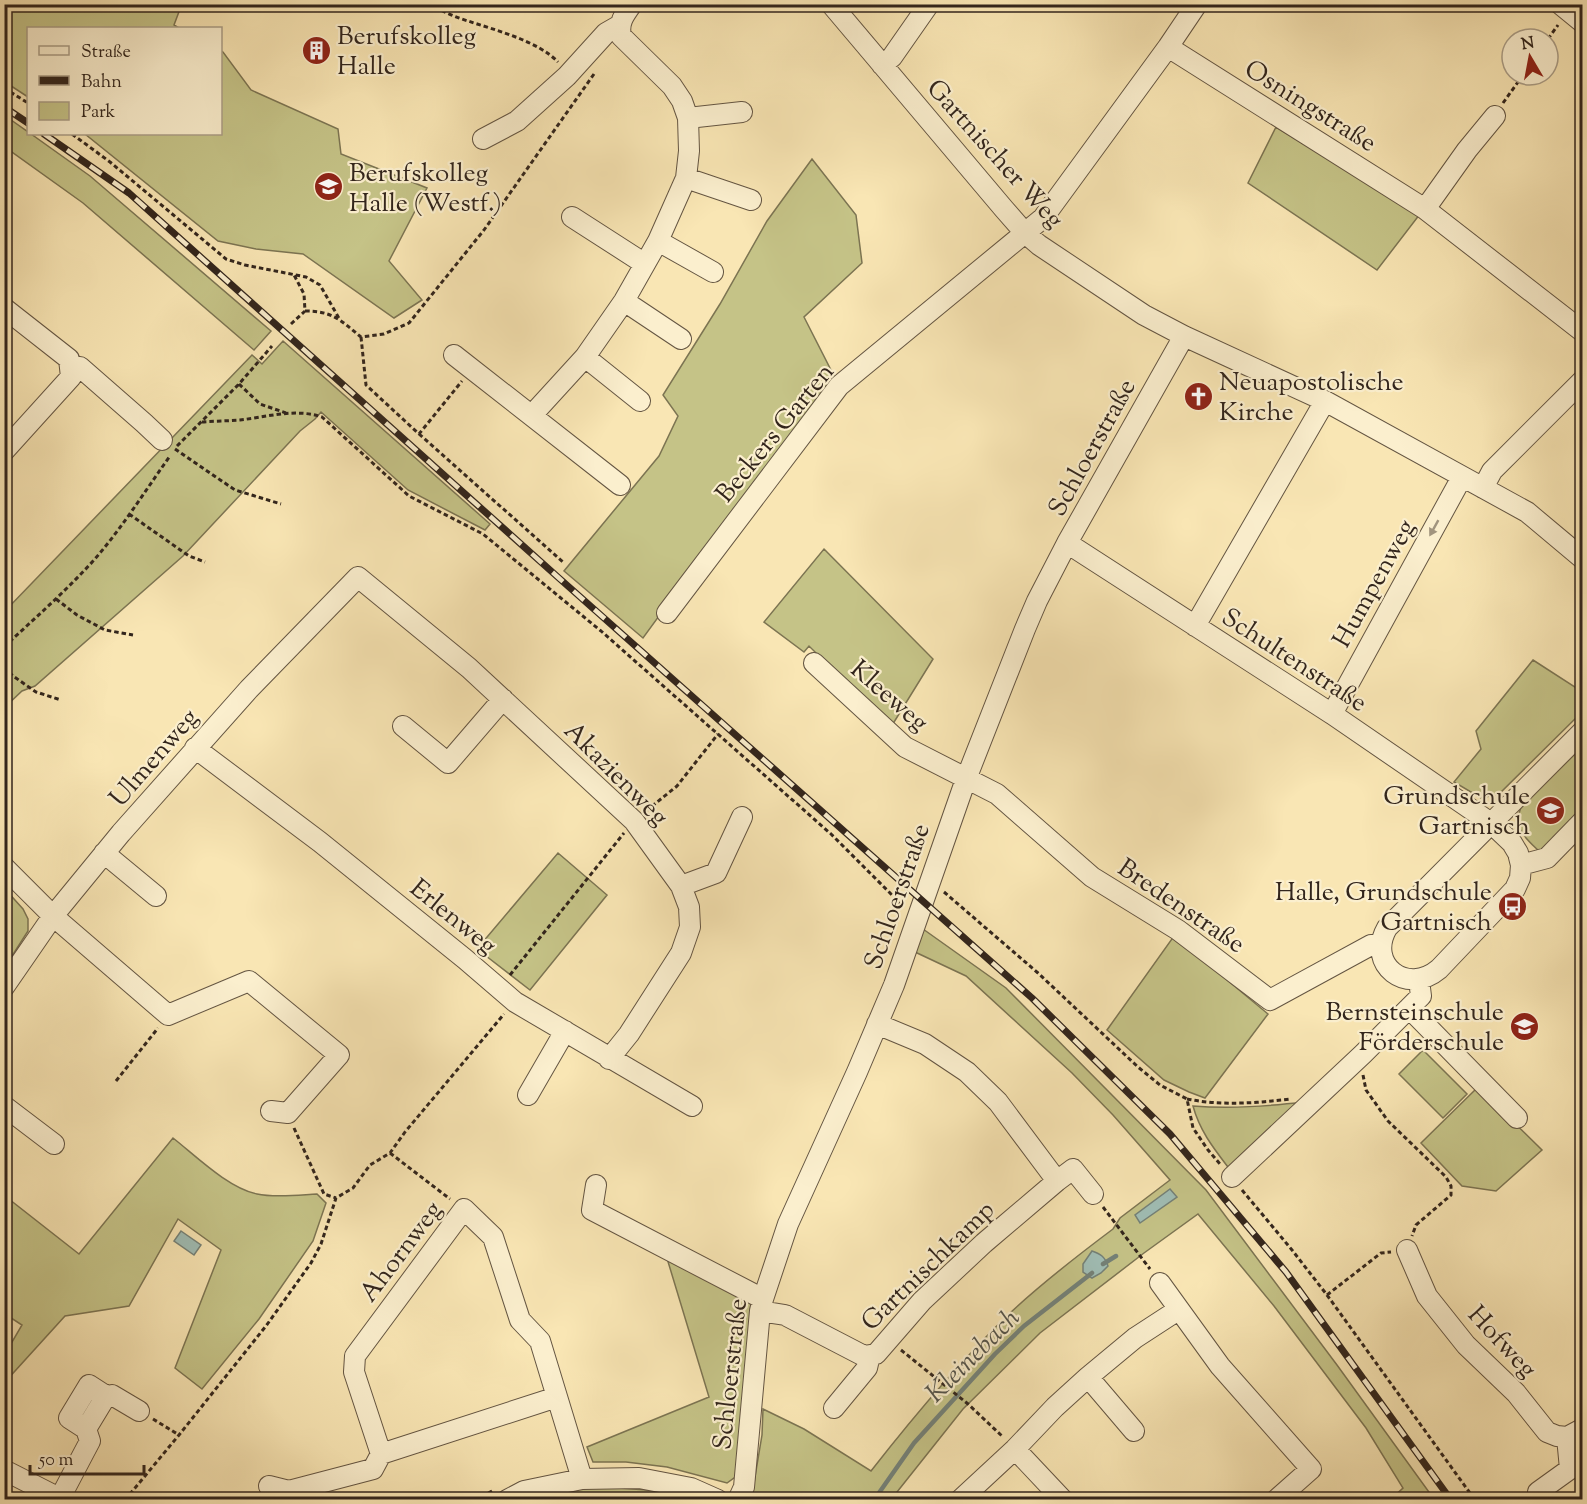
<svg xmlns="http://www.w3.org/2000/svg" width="1587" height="1504" font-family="'Sorts Mill Goudy',serif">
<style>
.green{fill:#c5c387;stroke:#7c7452;stroke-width:1.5}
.water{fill:#a0beb6;stroke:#748178;stroke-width:1.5}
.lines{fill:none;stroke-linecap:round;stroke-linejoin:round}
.stream{stroke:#748178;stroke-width:4.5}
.minor-casing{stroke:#645542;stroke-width:22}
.path{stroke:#32251c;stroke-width:3;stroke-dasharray:4.5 3;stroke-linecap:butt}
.minor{stroke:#fbefce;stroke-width:20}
.rail-casing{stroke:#32251c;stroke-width:7}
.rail{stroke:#fbefce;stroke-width:4.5;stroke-dasharray:14;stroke-linecap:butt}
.oneway{fill:#a1947e}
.labels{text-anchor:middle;stroke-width:4.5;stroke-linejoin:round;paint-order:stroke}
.poi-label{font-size:26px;fill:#32251c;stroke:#fbefce;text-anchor:start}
.street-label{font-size:26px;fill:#32251c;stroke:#fbefce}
.water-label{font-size:27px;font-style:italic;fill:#53534a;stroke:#fbefce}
</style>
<rect width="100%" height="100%" fill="#f9e6b4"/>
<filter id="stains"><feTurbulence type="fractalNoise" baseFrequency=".00333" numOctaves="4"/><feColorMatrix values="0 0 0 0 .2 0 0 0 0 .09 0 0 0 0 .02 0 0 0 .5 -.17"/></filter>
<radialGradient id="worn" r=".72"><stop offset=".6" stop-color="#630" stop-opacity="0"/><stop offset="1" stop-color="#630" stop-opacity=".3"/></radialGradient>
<path class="green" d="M174,5L180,9L174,25L179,28H28V97L5,82V22L13,5Z
M221,51L223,52L251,90L338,129L341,154L427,188L389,261L422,300L394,318L303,254L256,249L218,241L85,134H220Z
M4,115L28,132V134H31L90,176L271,331L254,350L83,203L5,147Z
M1276,127L1420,214L1377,270L1248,183Z
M812,159L856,215L862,263L804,317L836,380L778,453L643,638L564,571L659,456L678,416L663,395L720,304L767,221Z
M283,341L490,524L485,530L408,490L321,412L315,419L300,431L183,556L35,686L22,691L5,707V611L252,355L262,364Z
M824,549L933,659L891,727L809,646L804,652L764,622Z
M1533,660L1575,687L1582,695V712L1499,794L1481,798L1454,782L1481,749L1476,731Z
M1582,747V814L1542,854C1527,839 1512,830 1521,807Z
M558,853L607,895L530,990L477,949Z
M5,889L23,909L28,919V931L5,967Z
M923,929L1006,988L1206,1190L1337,1365L1434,1499H1391L1403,1488L1366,1428L1274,1306L1198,1214L1144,1253L1040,1333L963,1409L897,1492L903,1499L759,1500L752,1495L762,1435L763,1409L804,1429L871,1471C914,1416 959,1362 1010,1313C1042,1283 1077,1256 1113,1229L1120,1218L1170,1180L1113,1115L1072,1073L966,976L915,952Z
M1174,936L1268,1014L1205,1098L1189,1092L1164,1080L1107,1030Z
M1423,1050L1467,1094L1443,1118L1399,1074Z
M1478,1087L1542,1150L1496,1191L1462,1186L1421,1143Z
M1306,1102L1231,1171C1215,1150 1200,1132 1193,1106C1232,1109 1267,1106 1306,1102Z
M173,1138C196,1156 228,1188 257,1194C275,1198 299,1195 317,1194L326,1203L313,1241L259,1319L202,1389L175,1368L221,1250L178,1219L129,1306L65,1316L5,1382V1354L22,1325L5,1314V1196L79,1254Z
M666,1255L751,1301L738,1475L727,1483L667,1467L626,1462H593L587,1447L709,1397Z
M604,1487L661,1491L691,1499L530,1500L569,1490Z"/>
<path class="water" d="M1170,1189L1177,1197L1140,1223L1135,1215Z
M181,1231L201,1245L194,1255L174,1241Z
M1092,1251C1101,1254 1105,1257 1108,1266L1101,1273L1092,1278L1083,1272V1264Z"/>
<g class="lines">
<path class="stream" d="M1103,1264L1116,1256
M874,1500L914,1443L995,1354L1024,1326L1092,1273"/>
<defs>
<path id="minor" d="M831,4L1004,209L1025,233L1039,245L1144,315L1184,336L1325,401L1527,512L1582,558
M1560,4L1582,22
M1168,47L1425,209L1582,331
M882,65L892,57L929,4
M688,118L742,112
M483,139L517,121L567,76L606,33L620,25
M686,178L751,200
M1425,209L1467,150L1495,116
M572,217L645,264
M658,241L713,272
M624,301L681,339
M4,308L69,359L71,377L4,451
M454,355L620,485
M585,357L640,401
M70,367H80L144,423L162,440
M532,415L585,357L624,301L658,241L686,178L689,151L688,118L682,101L672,86L621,36C618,23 624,15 632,4
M1483,488L1492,471L1582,381
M1067,543L1332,714L1491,823L1512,843L1518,853L1521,865L1520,878L1515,889L1439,969C1407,996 1366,965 1387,928L1582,732
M667,613L839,386L1043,218L1168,47L1197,4
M1195,626L1325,401
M814,663L905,747L997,794L1092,877L1178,930L1270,1000L1371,945H1380
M1332,714L1462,477
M403,726L448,763L503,699
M195,748L320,842L465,959L515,1002L692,1106
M104,853L156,896
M1521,865L1547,858L1582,822
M4,867L53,916L168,1015L249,981L339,1055L288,1113L271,1111
M681,886L716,873L742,817
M4,987L53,916L121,833L249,689L358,577L469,668L634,821L681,886L689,907L690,927L681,953L629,1034L609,1059
M1409,1008L1517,1118
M877,1024L925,1044L967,1072L998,1102L1057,1181
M528,1095L565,1031
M4,1106L54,1144
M1232,1177L1363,1054L1421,996L1419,980
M596,1185L592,1210L763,1299
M1407,1250L1427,1296L1466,1345L1516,1393L1547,1432L1557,1436L1567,1437L1582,1429
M1160,1283L1220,1366L1311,1469L1276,1500
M760,1311L785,1315L864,1356L876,1354L922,1301L984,1243L1057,1181L1073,1169L1093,1194
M1088,1377L1134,1431
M106,1396L112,1395L139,1411
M557,1397L381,1454L354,1372L355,1356L464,1209L493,1237L520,1320L540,1341L582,1479
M834,1408L867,1368L870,1355
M1015,1449L1063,1500
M4,1470L63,1500
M269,1486L289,1491L373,1469L381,1454
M1538,1492L1570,1469L1567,1437
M60,1498L90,1441L86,1429L69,1418L89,1385L106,1396L86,1429
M507,1500L524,1491L582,1479L639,1478L691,1488L718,1500
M738,1500L744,1487L760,1311L763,1299L788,1224L857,1072L894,985L966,779L1025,629L1037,601L1067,543L1184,336
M960,1500L1015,1449L1055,1407L1088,1377L1135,1338L1178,1310"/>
</defs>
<use href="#minor" class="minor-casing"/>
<path class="path" d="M428,4C441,10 454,17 468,21C495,30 538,41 558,62
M1548,39L1558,25
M4,88L28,103
M1503,103L1523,75
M72,134L110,162L226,259L245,265L306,277L320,285L340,320
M305,311C333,311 340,320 361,337L384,334L409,323L484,230L594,74
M291,324L305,311L304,294L293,273
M361,337L366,385L419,434L462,381
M239,384L260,404L286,413
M202,422C214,421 227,421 240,420C266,417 296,408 322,417L409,496L483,534L601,631L831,834L904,907
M419,434L563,562
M177,446L239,384L272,346
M175,449L235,490L281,504
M129,514L189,556L205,562
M56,599L77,615L105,630L133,635
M4,647C35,618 66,591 94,560C122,528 145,491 170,456
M4,667L13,676L36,692L61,700
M646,811L677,786L718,734
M944,892L1038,973L1138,1067L1160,1085L1187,1099L1193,1128L1208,1150L1220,1164
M510,975L624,833
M1363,1075L1366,1090L1388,1121L1446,1177L1451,1186V1195L1416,1225L1412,1236
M116,1081L158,1028
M1187,1099C1222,1106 1256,1103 1290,1099
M294,1128L324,1194L336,1198
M390,1153L450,1199
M1242,1190L1292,1250L1327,1295L1475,1500
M1103,1207L1150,1269
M1327,1295L1381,1253L1391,1252
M901,1350L968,1404L1003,1437
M153,1419L179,1435
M125,1500L179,1435L266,1326L311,1263L321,1244L336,1198L353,1188L370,1165L390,1153L405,1132L504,1014
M475,1500L492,1491"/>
<use href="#minor" class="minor"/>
<defs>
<path id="rail" d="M4,107L28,123
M44,134L129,193L560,579L1032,998L1170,1134L1286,1272L1451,1500"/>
</defs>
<use href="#rail" class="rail-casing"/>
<use href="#rail" class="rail"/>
</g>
<defs><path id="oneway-solid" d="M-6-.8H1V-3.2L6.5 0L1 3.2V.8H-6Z" transform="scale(1.5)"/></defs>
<use class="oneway" href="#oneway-solid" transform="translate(1434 528) rotate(119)"/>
<defs>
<symbol id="building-disc" viewBox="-11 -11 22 22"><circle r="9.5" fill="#8f2418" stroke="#fbefce"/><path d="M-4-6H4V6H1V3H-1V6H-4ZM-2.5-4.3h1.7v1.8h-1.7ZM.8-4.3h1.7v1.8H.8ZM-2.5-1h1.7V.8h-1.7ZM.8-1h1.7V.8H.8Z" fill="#fff"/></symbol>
<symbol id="university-disc" viewBox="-11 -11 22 22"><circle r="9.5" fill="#8f2418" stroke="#fbefce"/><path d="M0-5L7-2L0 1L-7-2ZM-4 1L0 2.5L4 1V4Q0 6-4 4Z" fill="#fff"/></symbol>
<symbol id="church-disc" viewBox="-11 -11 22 22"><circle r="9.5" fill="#8f2418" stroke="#fbefce"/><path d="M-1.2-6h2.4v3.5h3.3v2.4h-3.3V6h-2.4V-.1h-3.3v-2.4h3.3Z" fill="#fff"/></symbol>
<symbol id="school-disc" viewBox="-11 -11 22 22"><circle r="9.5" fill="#8f2418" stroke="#fbefce"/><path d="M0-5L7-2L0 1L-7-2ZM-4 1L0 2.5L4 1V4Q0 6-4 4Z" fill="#fff"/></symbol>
<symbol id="bus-disc" viewBox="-11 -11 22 22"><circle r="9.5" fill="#8f2418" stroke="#fbefce"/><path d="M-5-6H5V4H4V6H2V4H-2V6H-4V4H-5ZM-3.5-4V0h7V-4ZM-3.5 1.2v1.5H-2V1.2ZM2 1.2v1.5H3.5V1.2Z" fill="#fff"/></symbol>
</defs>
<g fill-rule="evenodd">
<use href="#building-disc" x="300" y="34" width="33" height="33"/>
<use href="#university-disc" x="312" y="170" width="33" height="33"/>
<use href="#church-disc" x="1182" y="380" width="33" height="33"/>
<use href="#school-disc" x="1534" y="794" width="33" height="33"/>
<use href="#bus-disc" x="1496" y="890" width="33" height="33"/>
<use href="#school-disc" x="1508" y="1010" width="33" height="33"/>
</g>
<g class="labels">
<g class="poi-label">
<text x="337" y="44">Berufskolleg<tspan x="337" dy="30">Halle</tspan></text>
<text x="349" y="181">Berufskolleg<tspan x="349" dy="30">Halle (Westf.)</tspan></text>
<text x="1219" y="390">Neuapostolische<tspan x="1219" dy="30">Kirche</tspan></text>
<text x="1530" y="804" text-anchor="end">Grundschule<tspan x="1530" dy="30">Gartnisch</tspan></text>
<text x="1492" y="900" text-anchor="end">Halle, Grundschule<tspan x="1492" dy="30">Gartnisch</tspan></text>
<text x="1504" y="1020" text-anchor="end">Bernsteinschule<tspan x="1504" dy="30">Förderschule</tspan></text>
</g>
<g class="street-label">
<text transform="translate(1311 105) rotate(32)" y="9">Osningstraße</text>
<text transform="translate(996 153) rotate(48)" y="9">Gartnischer Weg</text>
<text transform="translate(774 432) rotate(-51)" y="9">Beckers Garten</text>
<text transform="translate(1091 447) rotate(-61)" y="9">Schloerstraße</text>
<text transform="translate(1373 583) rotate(-61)" y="9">Humpenweg</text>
<text transform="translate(1295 659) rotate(33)" y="9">Schultenstraße</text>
<text transform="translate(890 695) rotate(41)" y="9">Kleeweg</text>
<text transform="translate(153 757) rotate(-49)" y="9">Ulmenweg</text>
<text transform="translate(617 773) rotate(45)" y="9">Akazienweg</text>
<text transform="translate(896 896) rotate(-71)" y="9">Schloerstraße</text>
<text transform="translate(1182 905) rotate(34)" y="9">Bredenstraße</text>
<text transform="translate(454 916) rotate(39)" y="9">Erlenweg</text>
<text transform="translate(400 1251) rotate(-53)" y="9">Ahornweg</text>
<text transform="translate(927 1265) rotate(-44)" y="9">Gartnischkamp</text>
<text transform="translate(1503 1341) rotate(47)" y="9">Hofweg</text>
<text transform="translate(729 1374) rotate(-84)" y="9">Schloerstraße</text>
</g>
<g class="water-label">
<text transform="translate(972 1355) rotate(-45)" y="9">Kleinebach</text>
</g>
</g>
<rect width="1587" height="1504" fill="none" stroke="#f9e6b4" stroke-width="24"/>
<rect x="6" y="6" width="1575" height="1492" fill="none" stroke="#32251c" stroke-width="3"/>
<rect x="12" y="12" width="1563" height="1480" fill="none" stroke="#32251c" stroke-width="1.5"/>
<rect x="27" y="27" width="195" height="108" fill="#fbefce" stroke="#ab9e87" stroke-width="1.5"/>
<rect x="39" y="46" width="30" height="9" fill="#fbefce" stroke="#ab9e87" stroke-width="1.5"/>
<text x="81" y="57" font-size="18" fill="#32251c">Straße</text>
<rect x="39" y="76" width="30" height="9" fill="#32251c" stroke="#ab9e87" stroke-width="1.5"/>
<text x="81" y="87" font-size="18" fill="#32251c">Bahn</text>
<rect x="39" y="102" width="30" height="18" fill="#c5c387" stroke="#ab9e87" stroke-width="1.5"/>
<text x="81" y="117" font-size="18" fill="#32251c">Park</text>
<g transform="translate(1530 57) rotate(350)"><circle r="28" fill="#fbefce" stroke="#ab9e87" stroke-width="1.5"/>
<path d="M0-4.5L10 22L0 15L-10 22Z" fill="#8f2418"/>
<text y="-9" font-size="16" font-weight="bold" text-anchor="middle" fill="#32251c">N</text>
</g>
<path d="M30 1465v9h114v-9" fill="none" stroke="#32251c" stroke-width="3"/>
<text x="39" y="1465" font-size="18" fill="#32251c" stroke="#fbefce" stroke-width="4.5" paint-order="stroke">50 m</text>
<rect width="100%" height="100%" filter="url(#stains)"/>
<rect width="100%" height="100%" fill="url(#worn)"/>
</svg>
